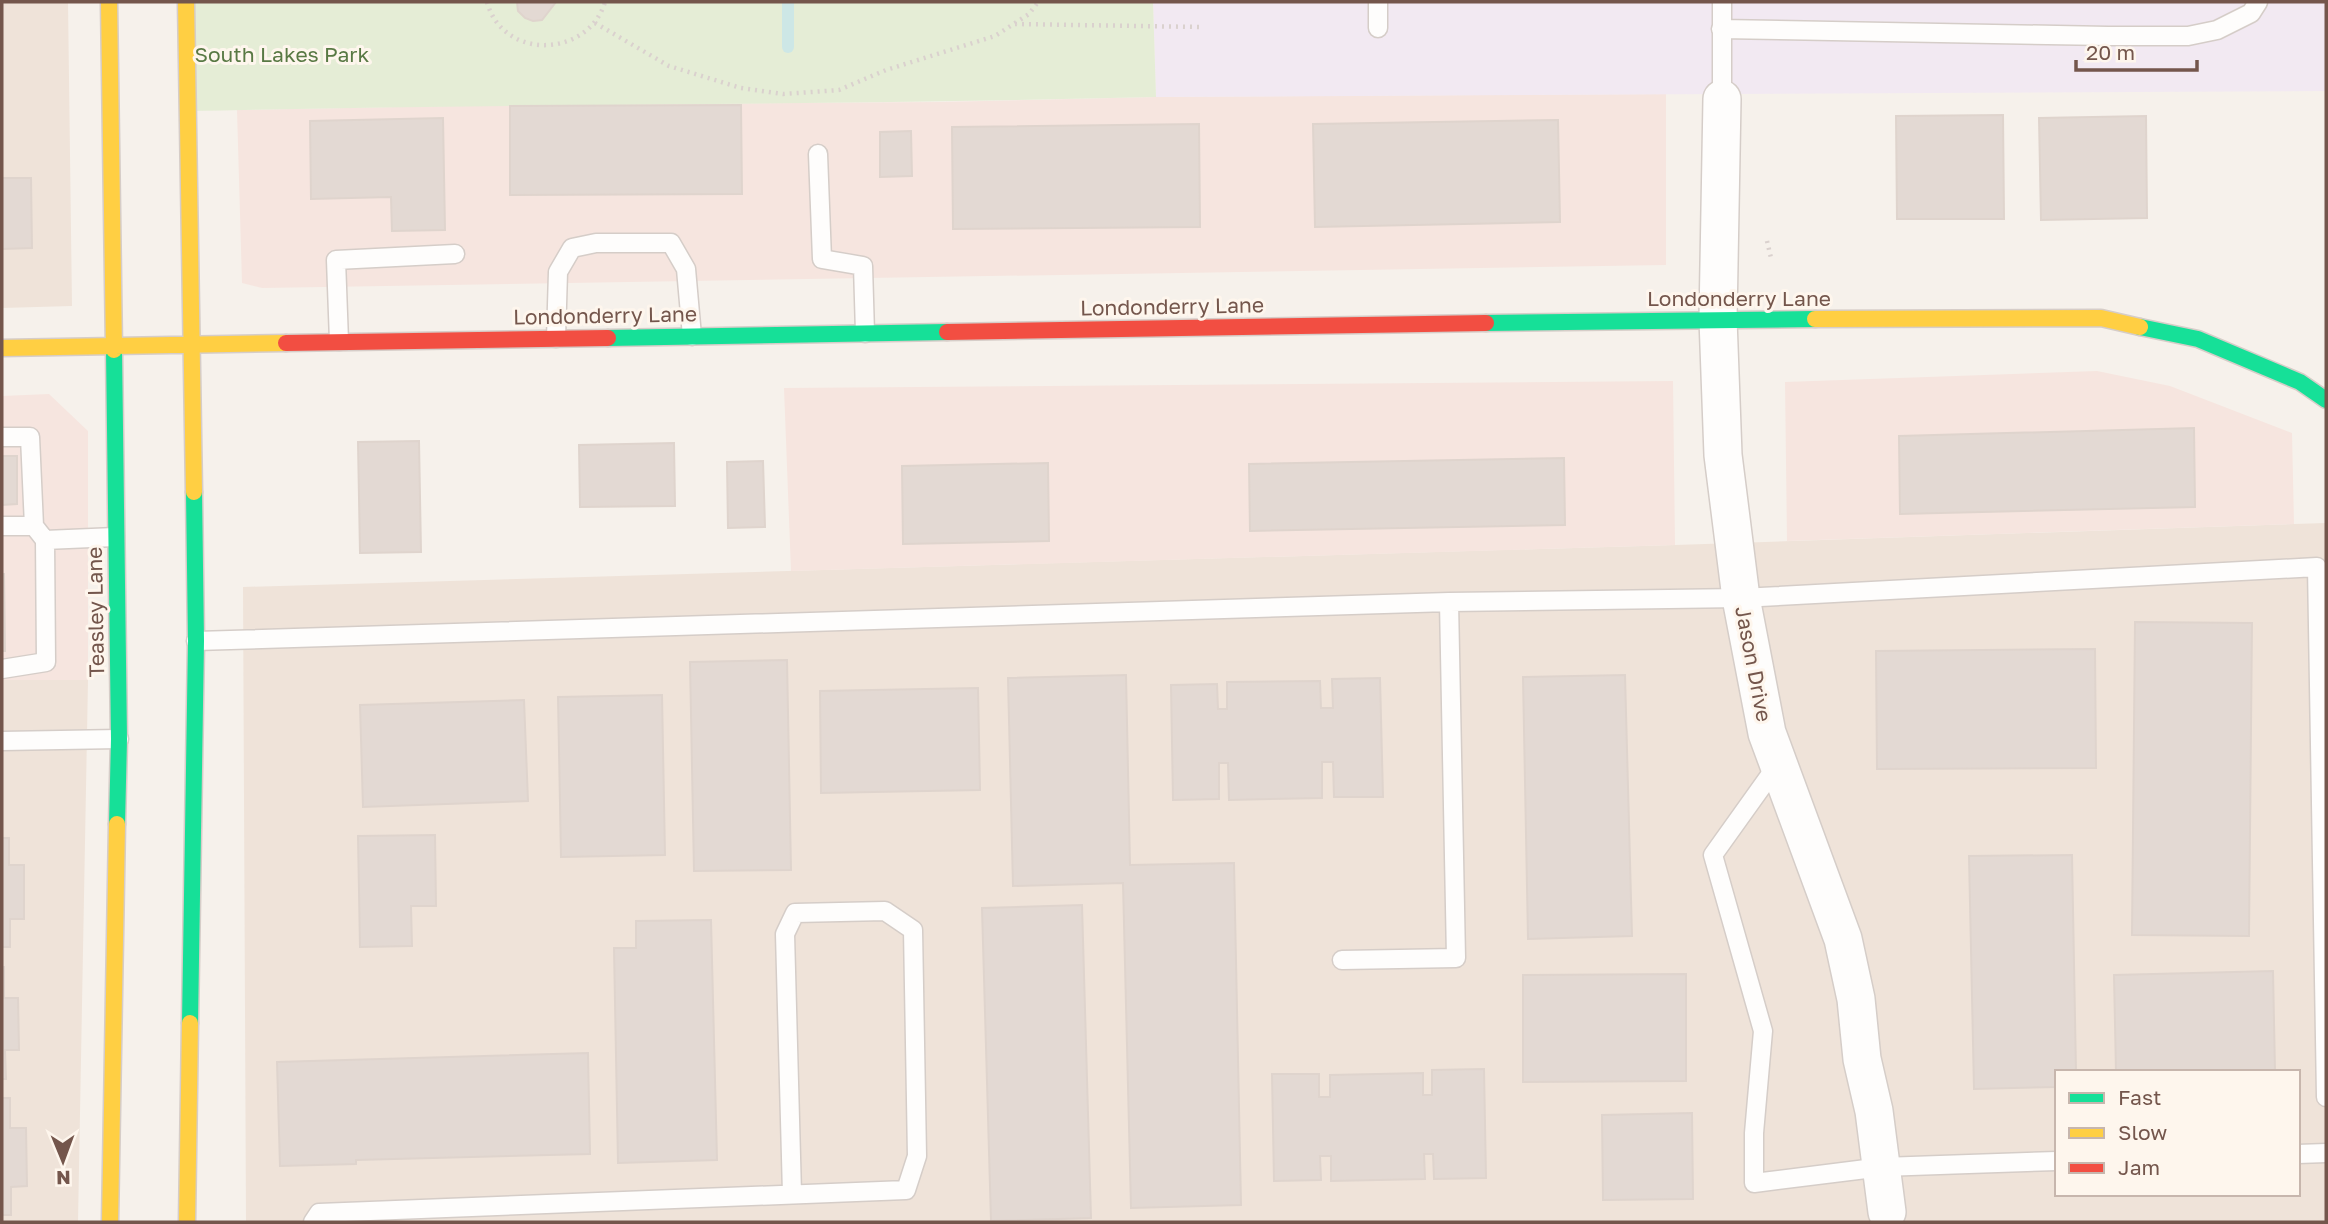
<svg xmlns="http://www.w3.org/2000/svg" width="2328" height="1224" font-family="'Golos Text',sans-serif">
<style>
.residential{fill:#efe3d9;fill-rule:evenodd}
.commercial{fill:#f6e5df}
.education{fill:#f2e9f2}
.green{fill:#e5edd6}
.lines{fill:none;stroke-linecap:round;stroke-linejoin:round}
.stream{stroke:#cde7e6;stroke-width:12}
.building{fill:#e3d9d3;stroke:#dfd4cd;stroke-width:2}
.lane-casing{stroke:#d5cdc8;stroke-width:21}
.street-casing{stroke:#d5cdc8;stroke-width:40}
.fast-casing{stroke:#d6cdc8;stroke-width:19}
.slow-casing{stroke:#d6cdc8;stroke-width:19}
.jam-casing{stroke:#d6cdc8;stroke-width:19}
.path{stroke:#dad1ce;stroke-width:4.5;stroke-dasharray:2 5;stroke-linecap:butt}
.lane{stroke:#fefdfc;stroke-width:18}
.street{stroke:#fefdfc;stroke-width:37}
.fast{stroke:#16e098;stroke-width:16}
.slow{stroke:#ffcf43;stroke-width:16}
.jam{stroke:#f24e42;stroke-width:16}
.labels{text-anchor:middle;stroke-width:6;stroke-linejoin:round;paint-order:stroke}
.park-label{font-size:21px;fill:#597944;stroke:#fef6ed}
.street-label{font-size:21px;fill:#74564c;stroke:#fef6ed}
</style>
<rect width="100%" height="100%" fill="#f6f1eb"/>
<path class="residential" d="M2,2H68L72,306L2,308Z
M2326,523V1222H246L243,587L1675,545ZM2057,1072H2298V1194H2057Z
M2,680H88L78,1222H2Z"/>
<path class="commercial" d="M1666,94V265L262,288L242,283L237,110L503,105L941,102L1156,97Z
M2097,371L2170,386L2292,433L2294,524L1787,541L1785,382Z
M1673,381L1675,545L791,571L784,388Z
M49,394L88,431V680H2V396Z"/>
<path class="education" d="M1153,2H2326V91L1156,97Z"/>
<path class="green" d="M186,2H1153L1156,97C834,105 511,104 188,111Z"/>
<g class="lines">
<path class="stream" d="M788,2V47"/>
</g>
<path class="building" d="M517,2H556L542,20L533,21L525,18L518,11Z
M741,105L742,194L510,195V106Z
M2003,115L2004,219H1897L1896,116Z
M2146,116L2147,218L2041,220L2039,118Z
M443,118L445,230L392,231L391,197L311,199L310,121Z
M1558,120L1560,222L1315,227L1313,124Z
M1199,124L1200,227L953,229L952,127Z
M911,131L912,176L880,177V132Z
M2,178H31L32,248L2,249Z
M2194,428L2195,507L1900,514L1899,436Z
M419,441L421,552L360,553L358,442Z
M674,443L675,506L580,507L579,445Z
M2,456H17V504L2,505Z
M1564,458L1565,525L1250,531L1249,464Z
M763,461L765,527L728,528L727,462Z
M1048,463L1049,541L903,544L902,466Z
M2,574H4L5,651H2Z
M2135,622L2252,623L2249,936L2132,935Z
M2095,649L2096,768L1877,769L1876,651Z
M787,660L791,870L694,871L690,662Z
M1126,675L1130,865L1234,863L1241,1205L1131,1208L1123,883L1013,886L1008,678Z
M1625,675L1632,936L1528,939L1523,677Z
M1380,678L1383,797H1334L1333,762H1322V798L1229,800L1228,763H1219V799L1173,800L1171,685L1217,684L1218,709H1227V682L1320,681L1321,708H1333L1332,679Z
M978,688L980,790L821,793L820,691Z
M662,695L665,855L561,857L558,697Z
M524,700L528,801L363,807L360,705Z
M435,835L436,906H411L412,946L360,947L358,836Z
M2,838H9V865H24V919H10V947H2Z
M2072,855L2076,1072H2057V1087L1974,1089L1969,856Z
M1082,905L1091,1218L991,1221L982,908Z
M711,920L717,1160L618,1163L614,948H636V921Z
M2,967H4V998H18L19,1050H5L6,1079H2Z
M2273,971L2275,1072H2116L2114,975Z
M1686,974V1081L1523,1082V975Z
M588,1053L590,1154L356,1160V1164L280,1166L277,1062Z
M1484,1069L1486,1178L1434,1179L1433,1154H1424L1425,1179L1331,1181V1156H1320L1321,1180L1274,1181L1272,1074H1319V1097H1330V1075L1423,1073V1095H1432V1070Z
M2,1098H10V1128H26L27,1186L11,1187V1215H2Z
M1692,1113L1693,1199L1603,1200L1602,1115Z"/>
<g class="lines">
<defs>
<path id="lane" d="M1378,2V28
M1721,29L2108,36H2188L2217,30L2251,13L2258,2
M1722,99V2
M818,154L822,259L863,266L865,333
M556,338L558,272L572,248L596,243H671L686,269L692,336
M339,341L336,260L455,254
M2,437H30L34,526
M2,526H34L45,540L115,537
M196,641L1449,602L1741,598L2317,567L2326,1097
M2,669L46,662L45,540
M2,741L119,739
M1778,764L1713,855L1763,1031L1754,1133V1183L1882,1167L2057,1161
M1342,960L1456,958L1449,602
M2298,1154L2326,1153
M313,1222L319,1213L906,1190L917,1156L913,930L885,911L795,913L785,934L792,1194"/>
<path id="street" d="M1722,99L1718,319L1723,455L1741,598L1767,733L1843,939L1856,999L1862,1059L1874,1111L1887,1212"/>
<path id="fast" d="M1486,323L1815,319
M2140,327L2198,339L2300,382L2326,400
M608,338L947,332
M114,350L119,739L117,824
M190,1023L196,641L194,492"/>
<path id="slow" d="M109,2L114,350
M186,2L194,492
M1815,319L2101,318L2140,327
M2,348L286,343
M110,1222L117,824
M187,1222L190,1023"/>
<path id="jam" d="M947,332L1486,323
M286,343L608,338"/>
</defs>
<use href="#lane" class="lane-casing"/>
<use href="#street" class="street-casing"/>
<use href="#fast" class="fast-casing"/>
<use href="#slow" class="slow-casing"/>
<use href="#jam" class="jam-casing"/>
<path class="path" d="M487,2C503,61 588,58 605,2
M595,23L669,66L741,88L783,94L839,90L886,70L995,36L1029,14L1038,2
M1015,24L1200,27
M1767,241L1771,258"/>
<use href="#lane" class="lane"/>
<use href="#street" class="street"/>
<use href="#fast" class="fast"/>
<use href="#slow" class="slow"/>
<use href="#jam" class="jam"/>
</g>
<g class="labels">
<g class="park-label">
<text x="282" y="62">South Lakes Park</text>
</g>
<g class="street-label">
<text x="1739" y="306">Londonderry Lane</text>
<text transform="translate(1172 307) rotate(-1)" y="7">Londonderry Lane</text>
<text transform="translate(605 316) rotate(-1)" y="7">Londonderry Lane</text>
<text transform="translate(96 612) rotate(-91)" y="7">Teasley Lane</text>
<text transform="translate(1753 664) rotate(79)" y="7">Jason Drive</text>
</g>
</g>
<rect width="2328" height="1224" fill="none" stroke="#74564c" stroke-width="7"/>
<rect x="2055" y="1070" width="245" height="126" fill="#fef6ed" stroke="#c7b6ad" stroke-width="2"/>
<rect x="2069" y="1093" width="35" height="10" fill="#16e098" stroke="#c7b6ad" stroke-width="2"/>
<text x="2118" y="1105" font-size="21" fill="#74564c">Fast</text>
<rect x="2069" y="1128" width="35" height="10" fill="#ffcf43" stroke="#c7b6ad" stroke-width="2"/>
<text x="2118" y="1140" font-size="21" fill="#74564c">Slow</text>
<rect x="2069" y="1163" width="35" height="10" fill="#f24e42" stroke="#c7b6ad" stroke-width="2"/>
<text x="2118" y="1175" font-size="21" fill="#74564c">Jam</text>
<g transform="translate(63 1161) rotate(179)" stroke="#fef6ed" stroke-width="5" paint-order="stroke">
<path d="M0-5L12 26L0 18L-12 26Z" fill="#74564c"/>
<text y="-10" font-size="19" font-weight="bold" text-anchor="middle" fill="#74564c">N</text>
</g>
<path d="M2076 60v10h121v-10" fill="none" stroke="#74564c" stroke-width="3.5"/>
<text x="2086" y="60" font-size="21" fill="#74564c" stroke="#fef6ed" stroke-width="5" paint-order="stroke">20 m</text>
</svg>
